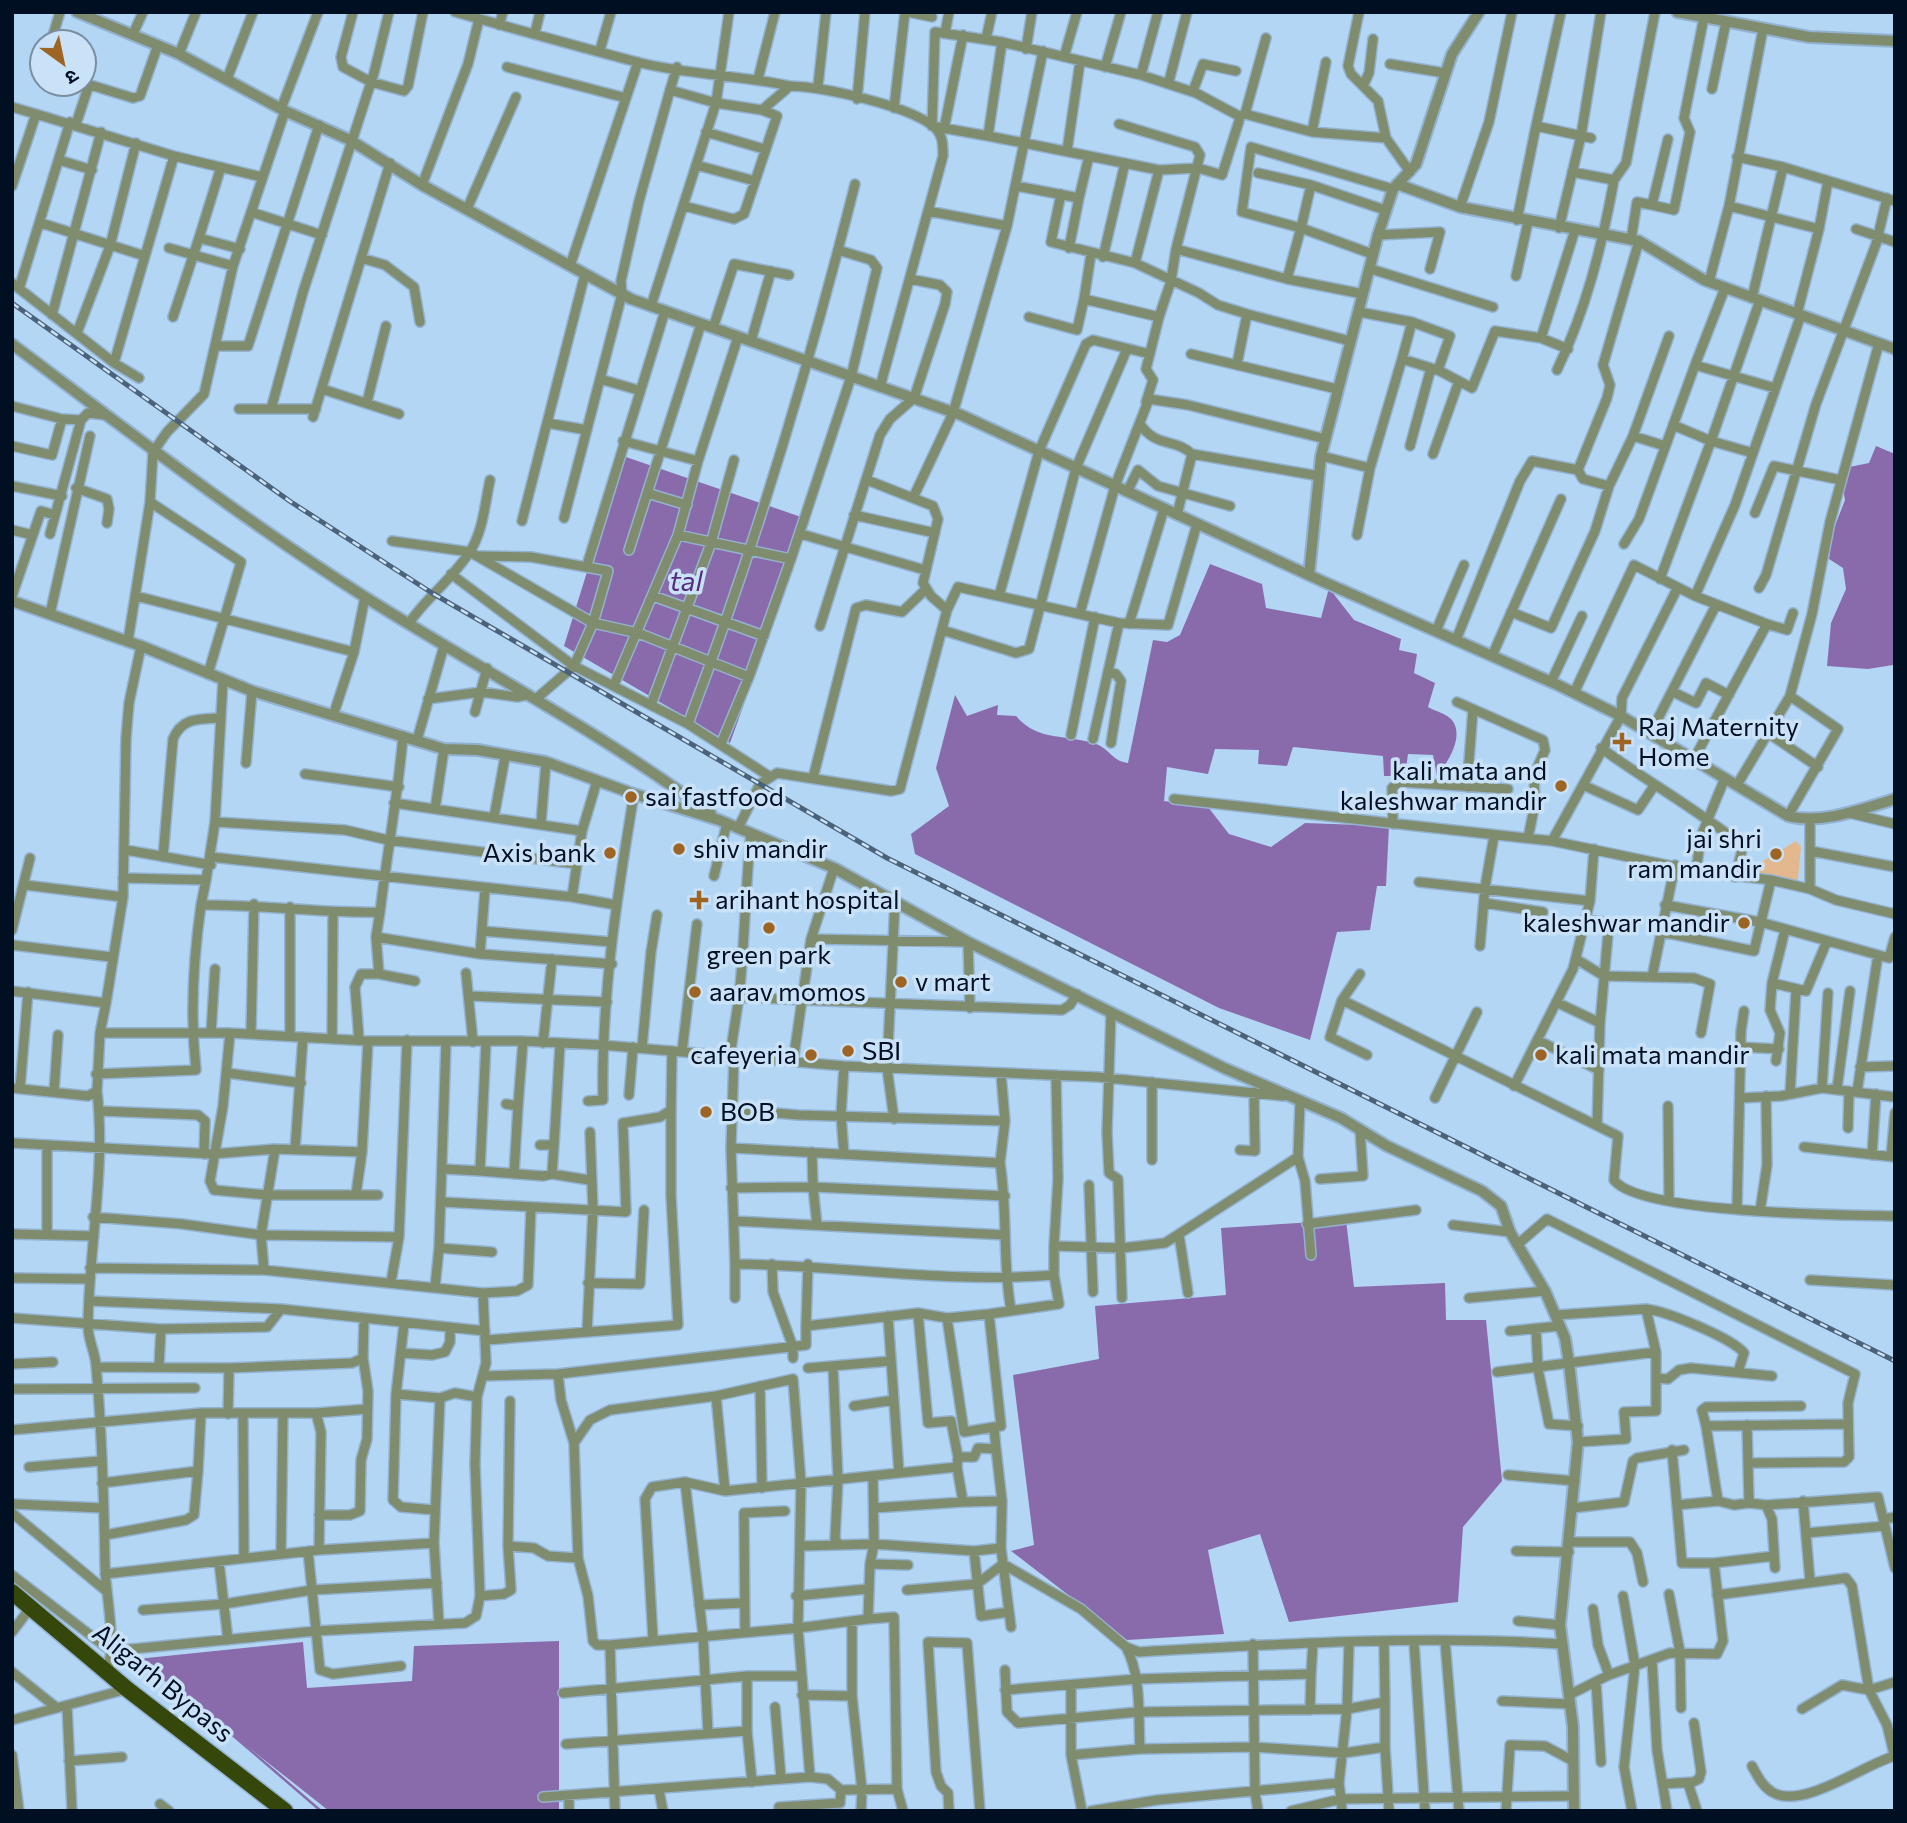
<svg xmlns="http://www.w3.org/2000/svg" width="1907" height="1823" font-family="Commissioner,'Noto Sans Devanagari',sans-serif">
<style>
.green{fill:#e3b88e}
.water{fill:#896bac}
.lines{fill:none;stroke-linecap:round;stroke-linejoin:round}
.stream{stroke:#896bac;stroke-width:2.5}
.minor-casing{stroke:#93b2cf;stroke-width:12}
.tertiary-casing{stroke:#93b2cf;stroke-width:14}
.trunk-casing{stroke:#93b2cf;stroke-width:19}
.minor{stroke:#808c6e;stroke-width:9}
.tertiary{stroke:#808c6e;stroke-width:10}
.trunk{stroke:#36470c;stroke-width:16}
.rail-casing{stroke:#4b637a;stroke-width:5}
.rail{stroke:#cae2f7;stroke-width:2.5;stroke-dasharray:8;stroke-linecap:butt}
.poi-dot{fill:#9e6423;stroke:#cae2f7;stroke-width:2.5}
.labels{text-anchor:middle;stroke-width:7;stroke-linejoin:round;paint-order:stroke}
.poi-label{font-size:26px;fill:#000f21;stroke:#cae2f7;text-anchor:start}
.street-label{font-size:26px;fill:#000f21;stroke:#cae2f7}
.water-label{font-size:28px;font-style:italic;fill:#562c7d;stroke:#cae2f7}
</style>
<rect width="100%" height="100%" fill="#b3d6f5"/>
<path class="green" d="M1796,841L1801,847L1797,889L1753,873V867Z"/>
<path class="water" d="M1876,446L1895,454V670L1893,665L1868,669L1827,666L1831,623L1846,589L1843,568L1829,559L1831,536L1845,500L1842,482L1849,467L1869,463Z
M623,456L810,520L730,743L564,646Z
M1210,564L1262,584L1266,608L1321,618L1329,588L1354,620L1401,639L1399,650L1417,654L1414,673L1435,683L1428,707C1435,711 1447,714 1452,720C1465,737 1447,763 1437,776L1433,755L1408,754L1405,776H1384L1383,756L1293,747L1287,766L1258,764L1259,750L1215,749L1208,774L1167,767L1164,801L1208,807L1229,834L1271,847L1305,823L1389,826L1386,886H1377L1370,930L1337,932L1310,1040L1219,1008L915,854L911,834L949,806L936,768L955,695L967,716L998,705L997,715L1016,716C1038,742 1067,734 1096,744C1110,749 1112,761 1128,763L1153,640L1167,642L1180,635Z
M1346,1220L1354,1287L1445,1283L1446,1320H1486L1502,1481L1463,1527L1458,1602L1289,1622L1260,1534L1208,1550L1224,1634L1127,1640L1011,1551L1034,1545L1013,1375L1099,1359L1095,1306L1226,1295L1221,1228Z
M559,1641V1811H329L137,1659L303,1642L307,1688L412,1681L414,1646Z"/>
<g class="lines">
<path class="stream" d="M222,1726L321,1811"/>
<defs>
<path id="minor" d="M353,12L341,57L343,67L371,82L404,91L408,86L423,12
M455,12C515,29 576,46 637,62C687,75 740,75 790,86
M908,12L932,17
M1359,12L1348,66L1351,74L1378,101L1386,138
M499,25L503,12
M535,33L540,12
M945,33L949,12
M133,34L143,12
M986,39L992,12
M51,42L60,12
M1002,42L988,136L932,126L935,32L1002,42L1141,75L1158,12
M1026,49L1032,12
M600,50L611,12
M179,54L196,12
M1064,57L1077,12
M1390,64L1445,73
M507,67L626,98
M1105,67L1121,12
M227,79L253,12
M758,79L775,12
M1169,81L1187,12
M84,83L133,98L140,96L158,45
M818,86L826,12
M1363,86L1369,73L1373,39
M1712,89L1726,22
M670,90L677,67
M1193,91L1203,64L1236,71
M857,99L865,12
M12,107L36,114
M894,108L905,12
M281,109L318,12
M1245,114L1266,38
M1239,116L1245,114L1312,132L1386,138L1410,172
M76,124L89,85
M1119,124L1195,147L1200,155L1176,249
M1536,126L1561,12
M944,129L963,35
M706,132L764,149
M1312,132L1326,62
M988,136L1024,143L1043,51
M1067,151L1080,62
M1737,157L1783,167L1895,201
M59,160L92,170
M696,165L755,181
M1258,173L1311,185L1385,210
M1614,180L1626,163L1655,12
M422,185L468,64L479,19
M1311,185L1301,228L1242,212L1251,147L1393,189
M12,186L36,114L174,156L262,177
M1016,186L1079,198L1089,156
M1061,194L1051,242L1135,263L1199,293L1218,305L1247,314
M1652,205L1674,210L1690,132L1684,118L1704,17
M684,206L734,219L744,214L777,116L762,110
M1729,206L1819,229L1797,314
M1460,207L1489,122L1512,12
M467,209L516,97
M928,211L1007,226L1024,143L1159,170
M251,212L322,235
M1517,220L1536,126L1591,138
M41,223L145,256
M1559,228L1581,136L1601,12
M1819,229L1828,181
M1856,229L1895,242
M1378,235L1440,232L1430,269
M199,238L221,167
M1631,240L1637,202L1652,205L1668,139
M169,248L233,266
M1069,248L1079,198
M1103,257L1125,163
M361,258L385,265L414,287L420,322
M1135,263L1159,170L1198,168L1222,175L1239,121V116L1196,93L1141,75
M570,266L638,62
M1371,269L1493,307
M1516,276L1528,222
M1287,279L1301,228L1372,254
M1709,282L1729,206L1763,29
M12,283L114,363L139,378
M19,289L70,122
M1752,298L1783,167
M1084,299L1091,254
M651,306L716,103L762,110L790,86C824,87 906,105 933,126C943,134 943,144 943,156L880,387
M1359,312L1412,322L1450,336L1438,370L1472,388L1495,331L1541,338L1568,349
M52,315L101,132
M173,317L199,238L240,249
M1029,317L1077,330L1084,299L1159,317L1171,281L1176,249L1287,279L1363,294
M713,328L734,264L789,275
M77,333L110,246L136,143
M1541,338L1575,230
M751,341L771,271
M215,346H248L319,125
M1191,354L1337,389
M1402,359L1412,322
M114,363L174,156
M1237,364L1247,314L1350,341
M1695,365L1725,288
M1557,370C1586,310 1602,246 1614,180L1572,172
M600,379L638,390
M322,389L399,414
M367,402L386,326
M1146,402L1153,380L1146,369L1159,317
M12,406L62,419L81,420L88,413L105,415
M239,409H316
M271,409L303,292L374,73L389,12
M313,417L390,163
M547,423L587,430
M1140,424C1156,448 1175,438 1192,454L1177,515
M1673,425L1711,441L1760,300
M623,441L698,461
M12,446L52,455L62,419
M1410,446L1431,368L1436,370
M1665,446L1633,436L1669,336
M1753,453L1735,505L1695,596L1767,624
M1192,454L1319,476
M1433,454L1459,381
M1321,456L1370,468
M1578,470L1607,398L1610,385L1603,365L1639,241
M867,480L933,506L938,519L923,583L931,596L947,610
M12,486L62,496
M76,488L107,499L109,509L107,523
M1127,492L1138,470L1158,486L1230,506
M647,493L687,505
M913,498L953,413L1007,226
M150,502L241,562L208,674
M1755,513L1774,466L1841,480
M854,515L935,533
M564,518L622,294L621,281L639,201L670,90L716,103L729,12
M522,521L585,274
M12,530L33,535
M50,534L81,420
M801,534L925,570
M1357,535L1370,468L1402,359L1431,368
M392,541L470,552L593,623L638,633L749,677L791,559L678,535
M1624,544L1639,519L1695,365L1775,388
M629,550L701,324
M479,556L531,557L608,571L593,623L574,666L537,698
M791,559L851,377L877,268L871,260L838,250
M587,565L665,311
M451,574L574,666L688,724L769,776
M1660,579L1711,441L1753,453L1801,315
M1759,588L1766,575L1816,404L1876,244L1887,198
M12,596L41,511L55,515
M136,596L354,652
M653,596L764,636
M999,596L1039,451L1086,344L1093,340L1150,354
M1511,612L1551,628L1595,531L1609,486L1633,436
M1080,613L1115,486L1149,399L1188,405L1326,439
M50,614L90,436
M409,623C427,597 452,579 469,553C483,533 485,503 490,480
M1129,624L1164,509
M820,626L880,435L890,419L914,398L945,304L947,292L940,285L910,279
M942,630L1016,653L1029,649L1076,468L1127,349
M1436,631L1464,565
M1456,640L1520,481L1532,461L1578,470L1583,479L1609,486
M128,641L150,502L153,452L167,432L204,394L233,266L285,111
M1492,656L1561,499
M1108,671L1116,674L1121,681L1111,743
M1551,682L1582,616
M614,685L678,535L698,461L738,337
M1673,692L1696,703L1706,683L1729,695
M1574,693L1634,565L1695,596
M428,699L481,692L517,697L527,695
M1457,702L1543,740L1545,750L1534,775L1535,804L1528,838
M651,705L711,543L734,460
M475,712L487,668
M334,713L354,652L365,597
M688,724C755,547 809,367 855,184
M1768,733L1818,767
M1650,734L1716,605
M1071,735L1095,617
M1093,739L1119,623
M417,740L444,646
M721,744L749,677
M1601,748C1648,782 1698,810 1743,846L1735,877
M1694,759L1767,624L1787,630L1793,613
M246,763L252,691
M305,774L399,787
M813,778L856,608L866,605L902,612L926,589
M1583,785L1638,810L1654,786
M1737,785L1790,696L1812,614L1830,522L1879,343
M1467,787L1473,709
M1174,799L1552,841L1696,871L1771,880L1754,951L1662,932
M394,803L582,831L597,781
M435,809L444,749
M1849,813L1895,824
M1788,816L1838,729L1790,696
M494,817L505,757
M1810,819V889L1836,900L1895,914
M215,822L345,830L388,840L577,864
M541,823L546,762
M1393,824L1392,788L1399,782L1508,789
M738,828L760,784L777,773L891,791L900,789L947,610L958,587L1119,623L1168,625L1197,524
M1552,841L1621,716L1622,698L1677,589
M126,850L211,865
M1811,851L1895,867
M163,857L173,739C182,717 200,719 221,718
M211,857L572,897L616,905
M1696,871L1701,836L1725,778
M714,876L727,823
M123,878L206,880L201,905C261,904 320,914 380,912C387,853 398,795 403,736
M206,880L215,822L223,680
M1771,880L1810,889
M1419,882L1590,901
M25,885L123,897
M572,897L582,831
M1484,903L1543,912
M1665,905L1760,922L1889,958L1895,937
M1586,919L1609,923L1600,1023L1597,1126
M12,930L30,858
M482,931L612,942
M376,937L480,954L485,889
M811,939L968,942L970,1008
M12,945L111,957
M1480,946L1485,887L1494,836
M480,954L612,964
M1576,959L1604,976L1694,978L1710,984L1701,1033
M466,973L473,1042
M379,974L376,937L380,912
M1360,974L1342,1000L1330,1037L1367,1055
M1652,977L1675,865
M1772,983L1785,930
M12,991L106,1003L100,1033
M470,996L607,1002
M739,997C745,942 745,888 751,833
M1342,1000L1618,1136L1614,1180C1639,1214 1847,1215 1895,1216
M1556,1002L1600,1023
M106,1003L123,897L126,738L129,703L141,646
M1111,1012L1107,1133L1109,1173L1118,1179L1122,1298
M211,1033L215,969
M230,1033L223,1106L210,1181L214,1190L267,1195H378
M251,1034L254,904
M290,1035V907
M332,1039L333,913
M359,1040L355,987L361,974H379L415,981
M1537,1040L1599,1070
M446,1042L439,1248L492,1252
M543,1043L552,959
M1741,1047L1779,1049
M642,1048L651,952L657,915
M682,1052L697,924
M730,1056L739,997L802,1000L811,939L834,868
M1776,1061L1780,1033L1770,1010L1772,983L1806,991L1827,941
M793,1062L802,1000L1062,1010L1070,1005L1077,994
M844,1066L841,1115L844,1154
M1860,1067L1893,1066
M227,1073L301,1083
M96,1074L196,1070C190,1015 193,961 201,905
M1152,1082V1160
M1514,1086L1573,969L1590,901L1594,849
M12,1088L88,1096L97,1091L100,1033H230L368,1041H523L602,1045L844,1066L1098,1077L1283,1096
M1822,1088L1828,993
M20,1089L28,992
M1837,1089L1850,991
M97,1091C106,1169 89,1246 88,1324C87,1338 95,1351 96,1365C102,1432 104,1499 105,1566C106,1600 117,1640 107,1671
M54,1092L58,1035
M1857,1092L1878,955
M1790,1094L1796,991
M629,1095L633,1047
M1435,1098L1477,1012
M1741,1098L1781,1096L1822,1088L1895,1097
M588,1101L603,1100C601,998 617,896 634,794
M506,1104L518,1106L523,1041
M1668,1106L1669,1201
M731,1109L798,1115L1005,1121
M99,1111L198,1115L205,1121L204,1154
M894,1119L887,1068L895,902
M1848,1128L1849,1091
M12,1143L213,1154L275,1149L362,1152L368,1041
M540,1145H554L560,1045
M1804,1147L1895,1157
M731,1148L1000,1163C1008,1212 1002,1261 1011,1310
M275,1149L261,1235L399,1237L407,1040
M295,1150L303,1037
M1240,1150L1255,1151L1254,1092
M1872,1155L1876,1094
M1891,1156L1895,1113
M1298,1157L1305,1181L1311,1255
M1000,1163L1005,1121L1001,1074
M443,1169L480,1171L486,1042
M480,1171L543,1176L552,1174L589,1180
M514,1174L518,1106
M552,1174L554,1145
M1320,1179L1363,1176L1360,1130
M1089,1185L1093,1292
M731,1188L813,1187L812,1152
M356,1194L362,1152
M442,1202L626,1212L623,1123L660,1117L671,1110L672,1051
M1737,1209L1741,1031L1744,1011
M1760,1211L1767,1165L1766,1096
M93,1217L182,1224L261,1235L264,1270
M734,1221L1005,1235
M1307,1224L1416,1210
M817,1225L813,1187L1005,1196
M1453,1225L1510,1232
M47,1233V1146
M12,1234L94,1236
M1179,1235L1188,1293
M1517,1245L1547,1219L1855,1374L1848,1403L1849,1457L1844,1462L1750,1463
M1054,1246L1058,1179L1056,1075
M772,1264L773,1292L793,1347V1358
M1054,1275V1246L1122,1248L1165,1243L1298,1157L1300,1102
M12,1278L89,1279
M1810,1280L1895,1285
M391,1282L399,1237
M588,1283L640,1284L644,1210
M435,1287L439,1248
M483,1293L517,1291L528,1285L531,1207
M735,1298V1264
M1469,1298L1545,1291
M90,1301L281,1309L485,1331
M918,1313L928,1423L951,1421L958,1457
M1556,1315L1646,1309
M888,1316L899,1473
M12,1318L161,1329L267,1327L281,1309
M947,1318L964,1432L994,1427
M404,1324L396,1394L393,1500L401,1507L434,1510
M806,1326L808,1264
M1536,1329L1538,1369L1549,1424L1578,1426
M1510,1331L1560,1326
M587,1332L593,1210L590,1132
M487,1340L678,1325L671,1195V1110
M401,1353L432,1355L445,1352L450,1342V1328
M12,1364L53,1362
M159,1366L161,1329
M833,1366L838,1480L835,1539L839,1545
M97,1367L229,1368L352,1363L363,1358L364,1319
M808,1368L891,1361
M1497,1372L1656,1352
M558,1374L561,1400L574,1443L578,1558L588,1596L593,1641L597,1645H610L798,1628L801,1483L793,1379L716,1396L610,1410L590,1420L574,1443
M483,1376L558,1374L806,1345V1326L918,1313L947,1318L989,1314L1059,1304L1054,1275C948,1284 841,1265 735,1264L731,1148L734,1057
M1656,1378L1668,1379L1679,1370L1691,1368L1772,1376
M760,1386L762,1488
M12,1389L195,1388
M396,1394L440,1398
M716,1396L725,1491
M510,1401L508,1546L534,1548L548,1556L578,1558
M854,1406L894,1400
M243,1413L244,1557
M316,1413L367,1409
M228,1414L229,1368
M1706,1426L1702,1410L1706,1407L1801,1406
M12,1430L201,1413H316L321,1432L319,1550
M1578,1442L1626,1439L1624,1412L1656,1411V1352L1646,1309C1666,1311 1732,1338 1744,1353L1738,1372
M996,1449L1002,1501L1001,1548L1011,1627
M1672,1450L1682,1563H1714L1774,1556
M29,1467L100,1461
M957,1467L958,1457H974L978,1448L996,1449L994,1427L1001,1426L989,1314
M1508,1475L1575,1481
M685,1482L703,1635L708,1733
M102,1483L198,1471L201,1413
M1718,1501L1706,1426L1848,1424
M1803,1501L1810,1581
M1749,1503L1766,1505L1878,1497L1895,1568
M12,1504L102,1508
M1677,1505L1718,1501L1734,1505L1749,1503L1747,1425
M1766,1505L1772,1519L1775,1568
M874,1508L963,1502
M1573,1508L1624,1502L1633,1461L1637,1458L1684,1450
M12,1513L105,1590
M319,1515H350L360,1511L361,1460L367,1439L368,1391L363,1358
M1884,1519L1895,1517
M1806,1533L1885,1526
M105,1535L186,1520L194,1515L198,1471
M1570,1542H1630L1637,1553L1643,1582
M434,1543L440,1398L455,1393L477,1397
M801,1546L874,1544L974,1551L1001,1548
M308,1551L312,1590L437,1583
M974,1551L981,1616L1009,1612
M1516,1551L1569,1552
M281,1554L283,1413
M219,1562L228,1640
M870,1564L874,1544L873,1476
M105,1574L319,1550L434,1543L439,1624
M12,1575L111,1651L316,1631L465,1623L476,1616L480,1596L475,1464L477,1397L486,1363L483,1293L264,1270L90,1268
M907,1590L977,1584L1003,1564L1081,1609L1126,1647L1139,1652C1279,1644 1421,1635 1561,1644
M1669,1594L1680,1652L1681,1708
M1717,1595L1846,1578L1852,1586L1869,1690L1887,1725L1894,1754
M480,1596L504,1594L511,1590L508,1546
M796,1596L867,1589
M1623,1596L1635,1665L1624,1767L1632,1811
M699,1605L743,1603
M1593,1609L1598,1645L1609,1675
M143,1610L224,1604L312,1590L320,1670L333,1674L401,1666
M1518,1621L1560,1625
M852,1623V1696L862,1790L861,1811
M745,1631L744,1513L785,1511
M12,1632L31,1607
M653,1639L645,1499L652,1487L685,1482L725,1491L957,1467L963,1502L1002,1501
M1445,1641L1459,1811
M1414,1642L1425,1811
M1253,1644L1255,1792L1258,1811
M610,1645L615,1811
M1126,1647C1142,1677 1138,1715 1140,1749
M1652,1660L1657,1750L1667,1811
M1005,1670L1007,1712L1018,1723L1138,1712L1347,1709L1349,1644
M12,1672L57,1708
M1311,1674L1313,1643
M747,1676V1731L752,1782
M1596,1682L1601,1762
M1071,1685V1755L1140,1749L1253,1747L1344,1753L1385,1747V1702
M1005,1690L1137,1679L1311,1674L1310,1710
M563,1693L747,1676H800
M802,1695L852,1696
M1569,1695L1609,1675L1670,1653L1717,1654L1723,1641L1714,1563
M1502,1701L1569,1704
M67,1706L72,1811
M775,1707L781,1778
M1802,1709L1842,1685L1869,1690L1895,1682
M12,1720L127,1689
M566,1744L747,1731
M1385,1747L1389,1811
M12,1755L19,1811
M1071,1755L1082,1811
M69,1761L122,1757
M1752,1766C1757,1775 1762,1786 1772,1792C1802,1811 1868,1762 1895,1756
M810,1777L798,1628L868,1619L870,1564L908,1565
M1688,1783L1697,1811
M1663,1784L1693,1782L1699,1779L1701,1772L1694,1723
M897,1789L903,1811
M659,1790L663,1811
M569,1796V1811
M543,1797L810,1777L828,1779L841,1790L897,1789L894,1617L868,1619
M160,1804L169,1811
M779,1811V1807L840,1803L841,1790
M949,1811L948,1793L941,1786L936,1772L928,1642L967,1643L980,1811
M1091,1811L1157,1800L1339,1783
M1291,1811L1341,1799L1339,1783L1347,1709L1385,1702L1384,1643
M1342,1811L1341,1799L1572,1796
M1506,1811L1510,1745L1545,1746L1573,1761"/>
<path id="tertiary" d="M77,12L179,54L285,111L350,140L422,185L631,299L961,415L1324,582L1558,685L1621,716L1788,816C1821,825 1862,809 1895,799
M1677,12L1809,37L1895,41
M1397,184L1460,207L1639,241L1704,280L1895,349
M12,344C128,431 243,520 365,597C481,670 601,732 711,814
M1309,575L1321,456L1378,235L1393,189L1416,164L1452,54L1479,12
M12,601L141,646L252,691L444,749L478,750L546,762L634,794L719,820L834,868L968,942L1224,1068L1341,1118L1387,1146L1482,1191L1501,1206L1510,1232L1545,1291L1565,1338L1569,1363L1578,1442L1560,1625L1573,1727L1574,1811"/>
<path id="trunk" d="M12,1592L127,1689L285,1811"/>
</defs>
<use href="#minor" class="minor-casing"/>
<use href="#tertiary" class="tertiary-casing"/>
<use href="#trunk" class="trunk-casing"/>
<use href="#minor" class="minor"/>
<use href="#tertiary" class="tertiary"/>
<use href="#trunk" class="trunk"/>
<defs>
<path id="rail" d="M12,303L291,502L432,593L887,858L1895,1361"/>
</defs>
<use href="#rail" class="rail-casing"/>
<use href="#rail" class="rail"/>
</g>
<g class="poi-dot">
<path d="M1618.5 731.5h7v7h7v7h-7v7h-7v-7h-7v-7h7z"/>
<circle cx="1561" cy="786" r="7"/>
<circle cx="631" cy="797" r="7"/>
<circle cx="679" cy="849" r="7"/>
<circle cx="610" cy="853" r="7"/>
<circle cx="1776" cy="854" r="7"/>
<path d="M695.5 889.5h7v7h7v7h-7v7h-7v-7h-7v-7h7z"/>
<circle cx="1744" cy="923" r="7"/>
<circle cx="769" cy="928" r="7"/>
<circle cx="901" cy="982" r="7"/>
<circle cx="695" cy="992" r="7"/>
<circle cx="848" cy="1051" r="7"/>
<circle cx="811" cy="1055" r="7"/>
<circle cx="1541" cy="1055" r="7"/>
<circle cx="706" cy="1112" r="7"/>
</g>
<g class="labels">
<g class="poi-label">
<text x="1638" y="736">Raj Maternity<tspan x="1638" dy="30">Home</tspan></text>
<text x="1547" y="780" text-anchor="end">kali mata and<tspan x="1547" dy="30">kaleshwar mandir</tspan></text>
<text x="645" y="806">sai fastfood</text>
<text x="1762" y="848" text-anchor="end">jai shri<tspan x="1762" dy="30">ram mandir</tspan></text>
<text x="693" y="858">shiv mandir</text>
<text x="596" y="862" text-anchor="end">Axis bank</text>
<text x="715" y="909">arihant hospital</text>
<text x="1730" y="932" text-anchor="end">kaleshwar mandir</text>
<text x="769" y="964" text-anchor="middle">green park</text>
<text x="915" y="991">v mart</text>
<text x="709" y="1001">aarav momos</text>
<text x="862" y="1060">SBI</text>
<text x="797" y="1064" text-anchor="end">cafeyeria</text>
<text x="1555" y="1064">kali mata mandir</text>
<text x="720" y="1121">BOB</text>
</g>
<g class="street-label">
<text transform="translate(163 1683) rotate(39)" y="9">Aligarh Bypass</text>
</g>
<g class="water-label">
<text x="686" y="591">tal</text>
</g>
</g>
<rect width="1907" height="1823" fill="none" stroke="#000f21" stroke-width="28"/>
<g transform="translate(63 63) rotate(147)"><circle r="33" fill="#cae2f7" stroke="#798ea1" stroke-width="2"/>
<path d="M0-5L12 26L0 18L-12 26Z" fill="#9e6423"/>
<text y="-10" font-size="19" font-weight="bold" text-anchor="middle" fill="#000f21">उ</text>
</g>
</svg>
